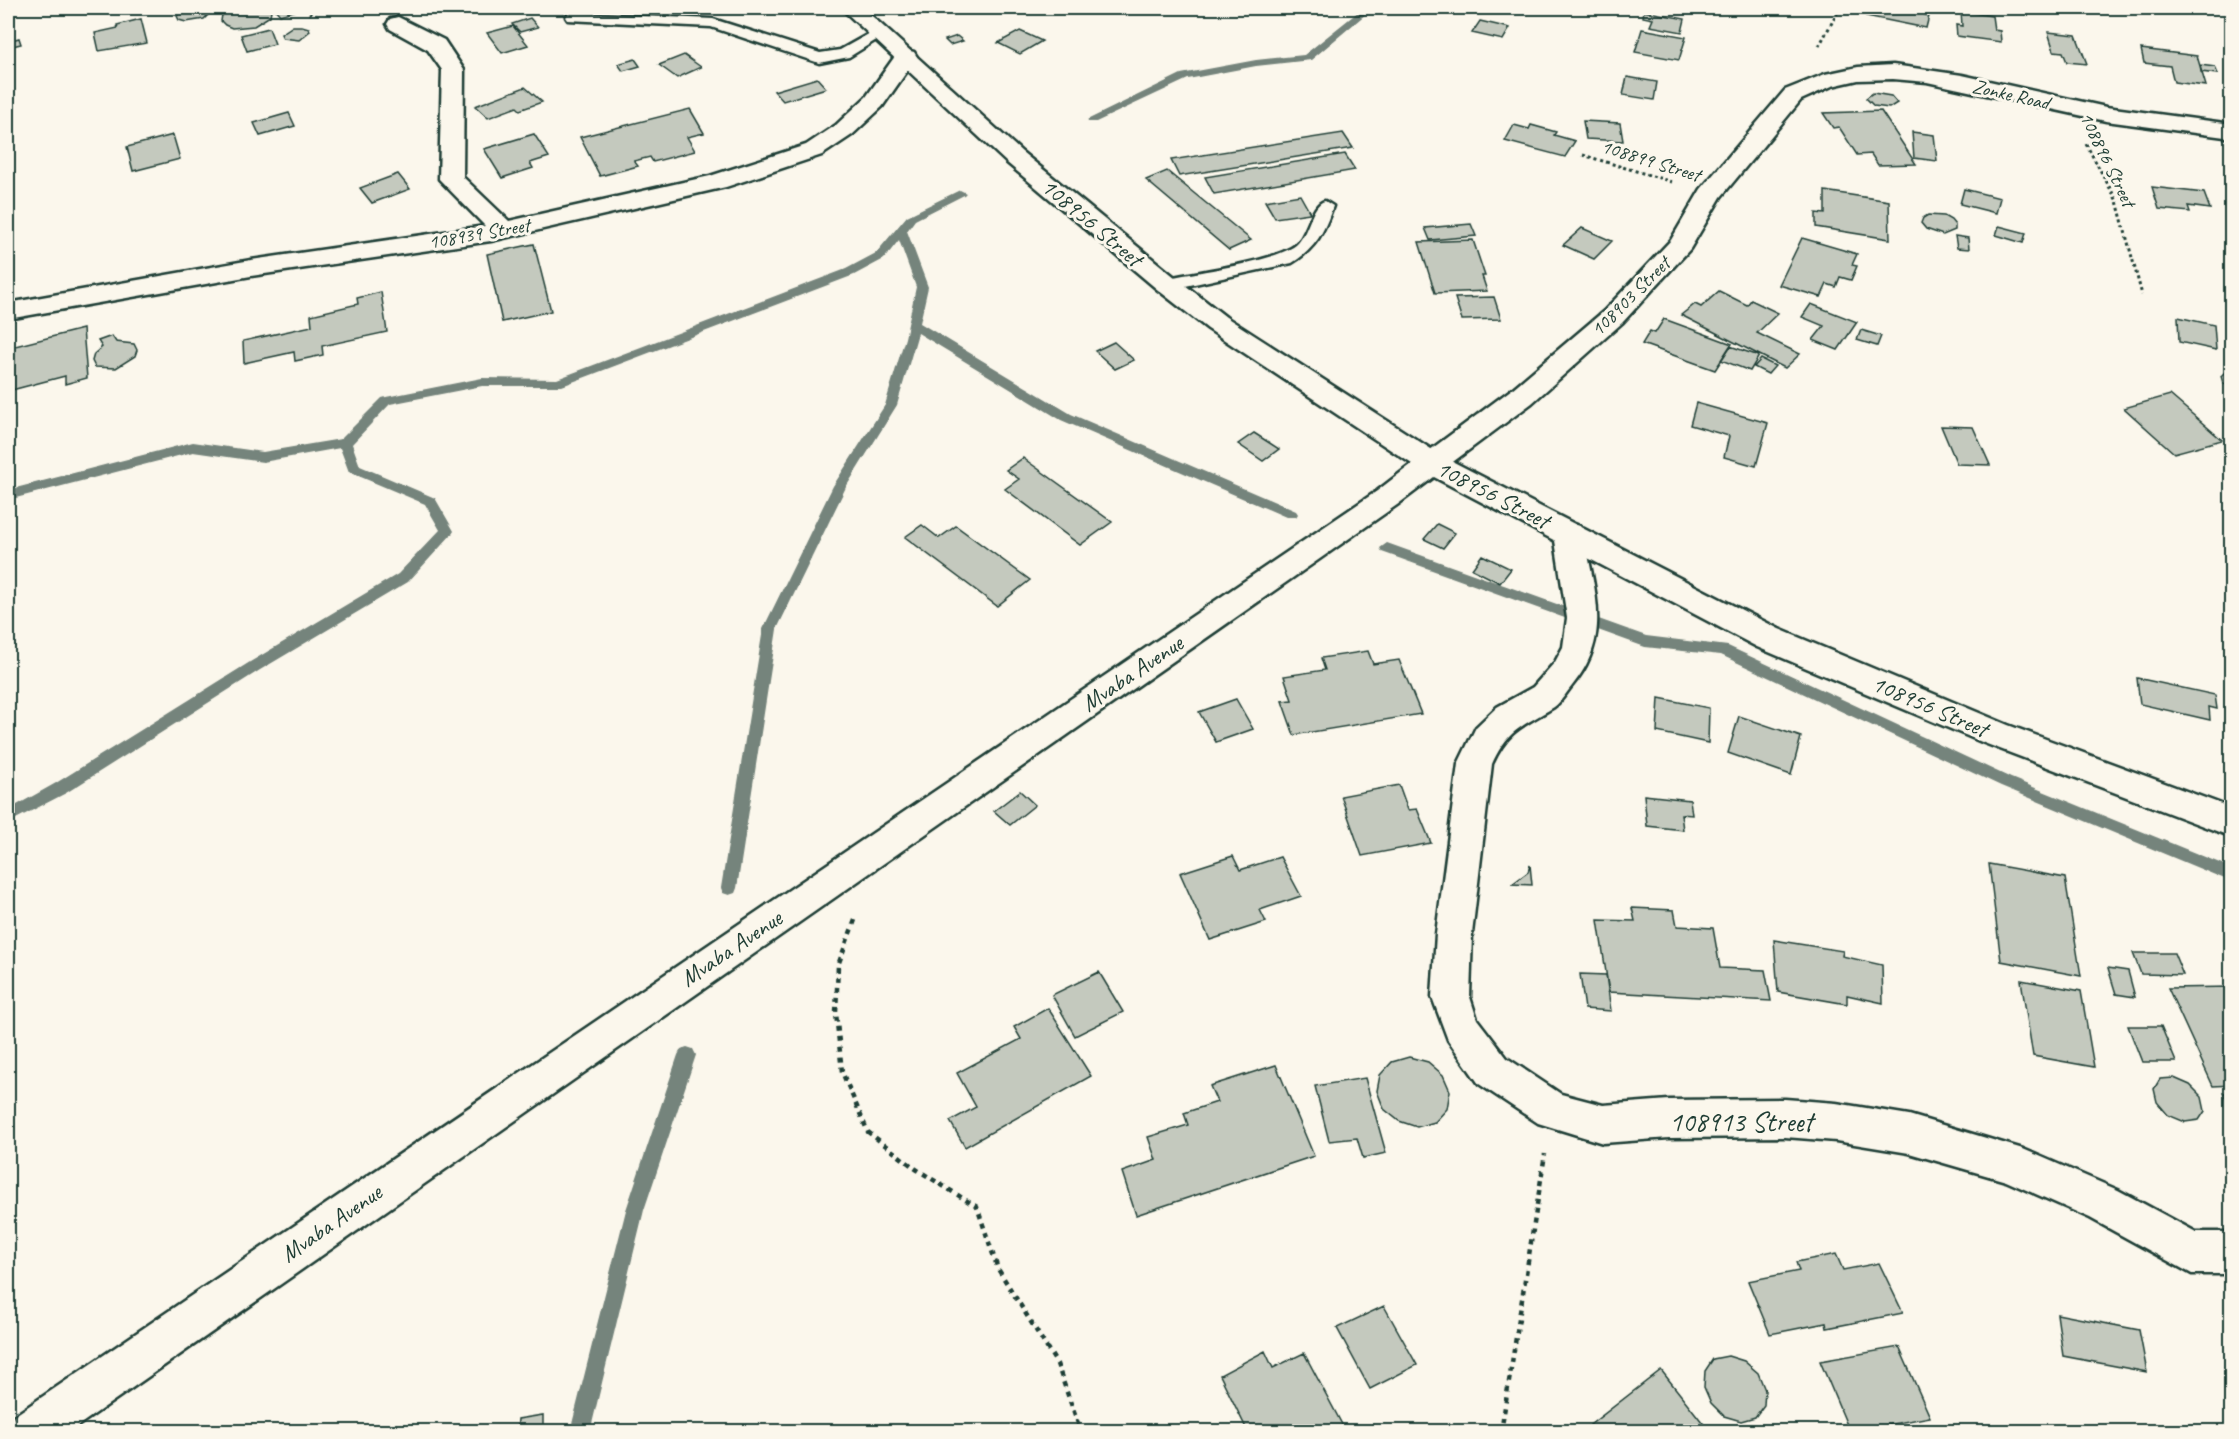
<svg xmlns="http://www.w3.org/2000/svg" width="2239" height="1439" font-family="Caveat,sans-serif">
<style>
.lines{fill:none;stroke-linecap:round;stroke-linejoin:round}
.stream{fill:#74847b;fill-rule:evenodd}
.building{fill:#c4c9be;stroke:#1f3d34;stroke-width:1.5}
.service-casing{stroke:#1f3d34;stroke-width:5}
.minor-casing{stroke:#1f3d34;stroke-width:5}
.tertiary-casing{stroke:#1f3d34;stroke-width:5}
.path-far1{stroke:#1f3d34;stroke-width:3;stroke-dasharray:3 3;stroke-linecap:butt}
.path{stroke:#1f3d34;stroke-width:4.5;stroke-dasharray:5 5;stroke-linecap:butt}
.service{fill:#fbf7ec;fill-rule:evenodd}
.minor{fill:#fbf7ec;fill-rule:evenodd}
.tertiary{fill:#fbf7ec;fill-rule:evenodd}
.labels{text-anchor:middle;stroke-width:6;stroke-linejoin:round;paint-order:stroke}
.far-street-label{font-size:20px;fill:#1f3d34;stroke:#fbf7ec}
.street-label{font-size:24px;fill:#1f3d34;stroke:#fbf7ec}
.near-street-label{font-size:28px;fill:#1f3d34;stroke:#fbf7ec}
</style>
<rect width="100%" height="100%" fill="#fbf7ec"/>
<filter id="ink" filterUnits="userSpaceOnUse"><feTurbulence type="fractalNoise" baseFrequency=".0167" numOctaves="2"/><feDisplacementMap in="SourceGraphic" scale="12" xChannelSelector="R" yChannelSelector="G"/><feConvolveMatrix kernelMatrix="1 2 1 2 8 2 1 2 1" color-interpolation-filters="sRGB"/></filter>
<g filter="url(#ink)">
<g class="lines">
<path class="stream" d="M1363,8H1373L1311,60L1256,66L1188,79L1096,122H1088L1087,120L1181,74L1256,60L1304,55Z
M960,190L966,193L964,195L915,220L907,231L928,287L920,323L1071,414L1296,511L1298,514L1296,517H1286L1061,420L918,333L897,405L846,487L777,629L737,888L735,893L729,895L723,893L721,888L763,629L833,486L885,405L905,338L916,287L899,240L884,259L854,275L562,386H482L390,404L352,444L360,466L435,498L454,531L452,534L408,582L260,670L66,793L8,823V810L56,783L250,662L398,574L440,530L425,504L349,472L340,448L263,462L193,452L8,500V490L193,442L263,452L341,439L382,398L386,397L482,378L557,379L846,269L876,253L907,216Z
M1387,543L1646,636L1728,646L2011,778L2232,868V882L2001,786L1721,655L1645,647L1382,552L1380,548Z
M687,1047L693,1049L696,1055L644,1210L590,1432H570L626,1210L678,1055L681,1049Z"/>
</g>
<path class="building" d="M186,8H211L213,10L204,19L186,22L179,20L177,16Z
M234,8H269L271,10L270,16L254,26L232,28L225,25L221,21L222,15Z
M274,8H304L280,15Z
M389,8H420L397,16Z
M1869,8H1923L1922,14L1929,16L1926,28L1866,16Z
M1644,11L1685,19L1682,32L1650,26L1653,19L1643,17Z
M1961,11L1992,16L1994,30L2000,31L2001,42L1957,36L1956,25L1962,26Z
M530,18L538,27L520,32L512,24Z
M141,19L147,43L99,51L95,33L118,28L117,25Z
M1480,21L1510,28L1503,40L1472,33Z
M293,26H302L309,28L310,31L299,40L283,38L281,34Z
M513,26L528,45L502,53L487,33Z
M269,28L275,44L247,51L241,35Z
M1642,29L1686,37L1679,60L1635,52Z
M1020,31L1042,41L1020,54L998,43Z
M2048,32L2076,35L2087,64L2067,62L2063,52L2054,51Z
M957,36L963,41L950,45L945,40Z
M19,38L21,44L8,47V41Z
M2141,49L2197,56L2206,86L2174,82L2170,66L2144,63Z
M684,55L701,67L677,78L659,65Z
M635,59L640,66L623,71L618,64Z
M2200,65L2215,67L2218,74L2201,72Z
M1627,77L1657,82L1654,100L1623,95Z
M817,78L826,88L783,101L774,91Z
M525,87L542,102L520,110L517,107L488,118L475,106Z
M1873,93L1891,96L1897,103L1889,108L1874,106L1866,98Z
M690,109L704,133L687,137L695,151L653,162L650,157L634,161L638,166L600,176L580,137Z
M1881,111L1916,164L1878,165L1871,154L1857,155L1839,127L1833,128L1823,113Z
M289,113L295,126L260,136L254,123Z
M1583,121L1620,123L1623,141L1586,139Z
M1514,125L1529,129L1531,125L1556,132L1554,135L1575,141L1565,157L1505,141Z
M1912,132L1934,135L1937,161L1914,158Z
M1343,133L1353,148L1179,176L1171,160Z
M534,134L549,157L530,163L533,168L502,178L484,149Z
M173,135L180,159L133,171L127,147Z
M1345,154L1355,170L1214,194L1205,177Z
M1167,171L1251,240L1229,250L1146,180Z
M398,174L410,189L372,203L360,188Z
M2152,187L2204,193L2210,209L2188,206L2190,212L2159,209Z
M1964,189L2000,198L1996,213L1960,204Z
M1825,191L1889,201L1890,239L1816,227V213L1825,214Z
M1300,195L1310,213L1275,218L1265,201Z
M1928,215L1944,216L1951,220L1955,225V230L1943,235L1926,229L1921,223L1923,218Z
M1471,224L1476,236L1430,240L1425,228Z
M1999,226L2026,233L2023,243L1996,235Z
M1582,228L1612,241L1594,259L1563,245Z
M1955,236L1968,238L1969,249L1957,248Z
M1802,238L1857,254L1852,265L1857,266L1851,280L1840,277L1836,287L1827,284L1821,297L1779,285Z
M1473,240L1485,276H1482L1487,291L1435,293L1419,242Z
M534,244L551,311L502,322L487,254Z
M1719,291L1747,305L1751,300L1778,313L1757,333L1800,354L1785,368L1681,315L1695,304L1701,307Z
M381,292L387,332L322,346L323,355L295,361L294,352L244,363L243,341L312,326L311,315L358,304L357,298Z
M1494,297L1501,319L1462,320L1455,298Z
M1811,304L1857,322L1838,350L1813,340L1824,326L1802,317Z
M2178,317L2214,325L2216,350L2179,342Z
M1664,319L1732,344L1715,370L1642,344L1650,331L1655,333Z
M83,329L87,378L65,384V376L8,391V356L12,355L11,347Z
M1861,330L1881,336L1877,346L1857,340Z
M112,336L116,342L134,344L137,350L135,356L116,368L95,367L92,361L94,354L102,347L98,341Z
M1114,342L1134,360L1115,369L1095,351Z
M1730,346L1759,356L1750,371L1721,360Z
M1761,359L1775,366L1768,374L1754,367Z
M2226,371H2232V389L2223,383L2221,376Z
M2170,395L2222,440L2174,453L2124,408Z
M1696,403L1768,423L1756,466L1724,457L1729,436L1690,425Z
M1941,426L1973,427L1990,465L1957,464Z
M1254,433L1279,449L1263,461L1238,444Z
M1023,458L1112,522L1080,545L1005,489L1019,479L1006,470Z
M1437,524L1455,533L1443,548L1424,539Z
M922,525L939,538L956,526L1030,580L997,606L905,537Z
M1482,555L1511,569L1500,583L1472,569Z
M1368,651L1373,664L1399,660L1421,714L1294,735L1282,701L1292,700L1284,676L1325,670L1321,658Z
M2137,678L2215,695L2217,709L2209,707L2210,720L2140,704Z
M1659,698L1709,708L1708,743L1657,732Z
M1236,699L1253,729L1216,742L1199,712Z
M1739,716L1801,737L1791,775L1728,753Z
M1399,785L1408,810L1417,809L1431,843L1362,856L1341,796Z
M1020,791L1035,805L1010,825L994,811Z
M1644,795L1690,800L1692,815L1681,814L1683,830L1647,826Z
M1233,856L1240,870L1280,857L1301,896L1260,910L1266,922L1210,940L1180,873Z
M1989,864L2065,878L2081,976L2001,961Z
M1530,865L1532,885L1512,884L1528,872Z
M1632,908L1674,910L1677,926L1713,928L1720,968L1765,970L1771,1001L1609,992L1598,920L1635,921Z
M1774,940L1843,951L1842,956L1882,965L1883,1003L1847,995V1004L1778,992Z
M2133,953H2174L2183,975L2141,974Z
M2108,968L2128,971L2135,997L2116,994Z
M1099,972L1123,1012L1075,1036L1052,995Z
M1580,974L1606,975L1611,1011L1585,1009Z
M2021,980L2081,991L2094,1067L2033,1056Z
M2232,987V1085L2213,1086L2168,988Z
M1048,1008L1091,1076L965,1147L950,1121L976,1107L957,1073L1021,1039L1014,1027Z
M2128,1026H2161L2176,1062H2142Z
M1409,1057L1428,1062L1443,1075L1450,1091L1447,1109L1435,1122L1417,1127L1399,1121L1384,1109L1377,1091L1380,1075L1392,1062Z
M1276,1065L1314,1156L1136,1215L1122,1172L1156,1160L1148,1137L1188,1125L1184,1113L1217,1102L1210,1086Z
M1365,1078L1386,1153L1363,1158L1357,1138L1329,1141L1315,1086Z
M2174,1078L2190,1085L2202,1097L2205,1111L2199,1120L2185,1122L2168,1115L2157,1102L2154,1089L2160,1079Z
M2223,1093H2232V1111Z
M1836,1254L1843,1270L1879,1263L1903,1313L1827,1328L1826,1323L1770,1334L1748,1281L1799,1271L1796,1262Z
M1384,1306L1417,1365L1370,1389L1337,1328Z
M2057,1314L2139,1330L2147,1372L2063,1356Z
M1899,1347L1930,1417L1850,1432L1820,1361Z
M1265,1351L1273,1368L1304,1353L1346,1432H1248L1220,1375Z
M1728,1356L1744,1361L1758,1373L1765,1390L1764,1405L1755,1417L1741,1421L1724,1416L1711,1403L1704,1387L1705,1371L1713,1359Z
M1661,1370L1710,1432H1595L1590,1425Z
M543,1415V1432H517L518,1419Z"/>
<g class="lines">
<defs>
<path id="service" d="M573,13L713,19L820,53L840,50L874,31L879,30L886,34L849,57L819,63L711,27L568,20L566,17L568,14Z
M1325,201L1333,206C1324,232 1316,248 1292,263L1167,290L1161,288L1158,284L1161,280L1167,278C1197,272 1274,262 1296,245C1309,234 1311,204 1325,201Z"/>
<path id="minor" d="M398,17L444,40L464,70L463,177L509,221L710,176L806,145L836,125L866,97L898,52L906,50L914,52L917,57L882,107L852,135L822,155L726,187L491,241L251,276L8,319V303L251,260L485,226L439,179L442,70L428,50L390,29L387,24L390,19Z
M1893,65L1962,75L2106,107L2232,124V138L2106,121L1927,82L1893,79L1858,80L1832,86L1801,100L1721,197L1690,249L1622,323L1532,403L1442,470L1432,473L1422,470L1418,463L1422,456L1512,389L1604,311L1671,240L1701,189L1785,90L1825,74L1858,67Z
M1569,523L1580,526L1584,534C1594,591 1613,637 1572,686C1566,693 1561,702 1554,707C1523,726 1508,729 1492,764L1472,934L1470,997L1477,1019L1507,1058L1561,1094L1603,1105L1669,1100L1785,1099L1836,1103L1909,1115L2023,1149L2118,1190L2196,1232H2232V1274H2192L2090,1218L2006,1181L1909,1153L1836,1141L1785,1137L1669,1138L1603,1143L1538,1123L1479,1084L1448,1040L1432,997L1436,934L1458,764L1476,727L1497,707L1533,687L1555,662L1563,647L1567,618L1554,534L1558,526Z"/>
<path id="tertiary" d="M841,8H863L1022,152L1176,278L1226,317L1442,456L1779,629L2008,725L2232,808V837L1984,743L1757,647L1434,477L1397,505L69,1432H8L14,1416L1377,491L1412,464L1208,329L1158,290L1006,162Z"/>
</defs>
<use href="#service" class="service-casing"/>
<use href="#minor" class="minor-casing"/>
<use href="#tertiary" class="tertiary-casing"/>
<path class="path-far1" d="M309,14L322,8
M1819,46L1840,8
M2086,144L2117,201L2142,295
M1583,155L1672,182"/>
<path class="path" d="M855,920L838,965L836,1013L842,1072L868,1132L916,1169L977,1207L998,1269L1057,1364L1081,1432
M1501,1432L1545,1154"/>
<use href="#service" class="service"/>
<use href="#minor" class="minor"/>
<use href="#tertiary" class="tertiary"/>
</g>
</g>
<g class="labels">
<g class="far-street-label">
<text transform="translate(2011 94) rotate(13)" y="7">Zonke Road</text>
<text transform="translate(2108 159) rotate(64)" y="7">108896 Street</text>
<text transform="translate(1651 160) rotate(17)" y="7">108899 Street</text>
<text transform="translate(479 233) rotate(-10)" y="7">108939 Street</text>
<text transform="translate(1630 296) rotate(-45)" y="7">108903 Street</text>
</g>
<g class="street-label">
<text transform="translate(1092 222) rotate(40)" y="8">108956 Street</text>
<text transform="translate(1493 494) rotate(27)" y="8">108956 Street</text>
<text transform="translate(1132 673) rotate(-34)" y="8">Mvaba Avenue</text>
<text transform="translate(1930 706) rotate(23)" y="8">108956 Street</text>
<text transform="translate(731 948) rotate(-34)" y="8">Mvaba Avenue</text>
<text transform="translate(331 1223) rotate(-35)" y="8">Mvaba Avenue</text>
</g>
<g class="near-street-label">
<text x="1741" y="1131">108913 Street</text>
</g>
</g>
<rect width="2239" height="1439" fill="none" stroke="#fbf7ec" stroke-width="30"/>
<rect x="15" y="15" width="2209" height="1409" fill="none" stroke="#1f3d34" stroke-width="2" filter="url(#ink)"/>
</svg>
